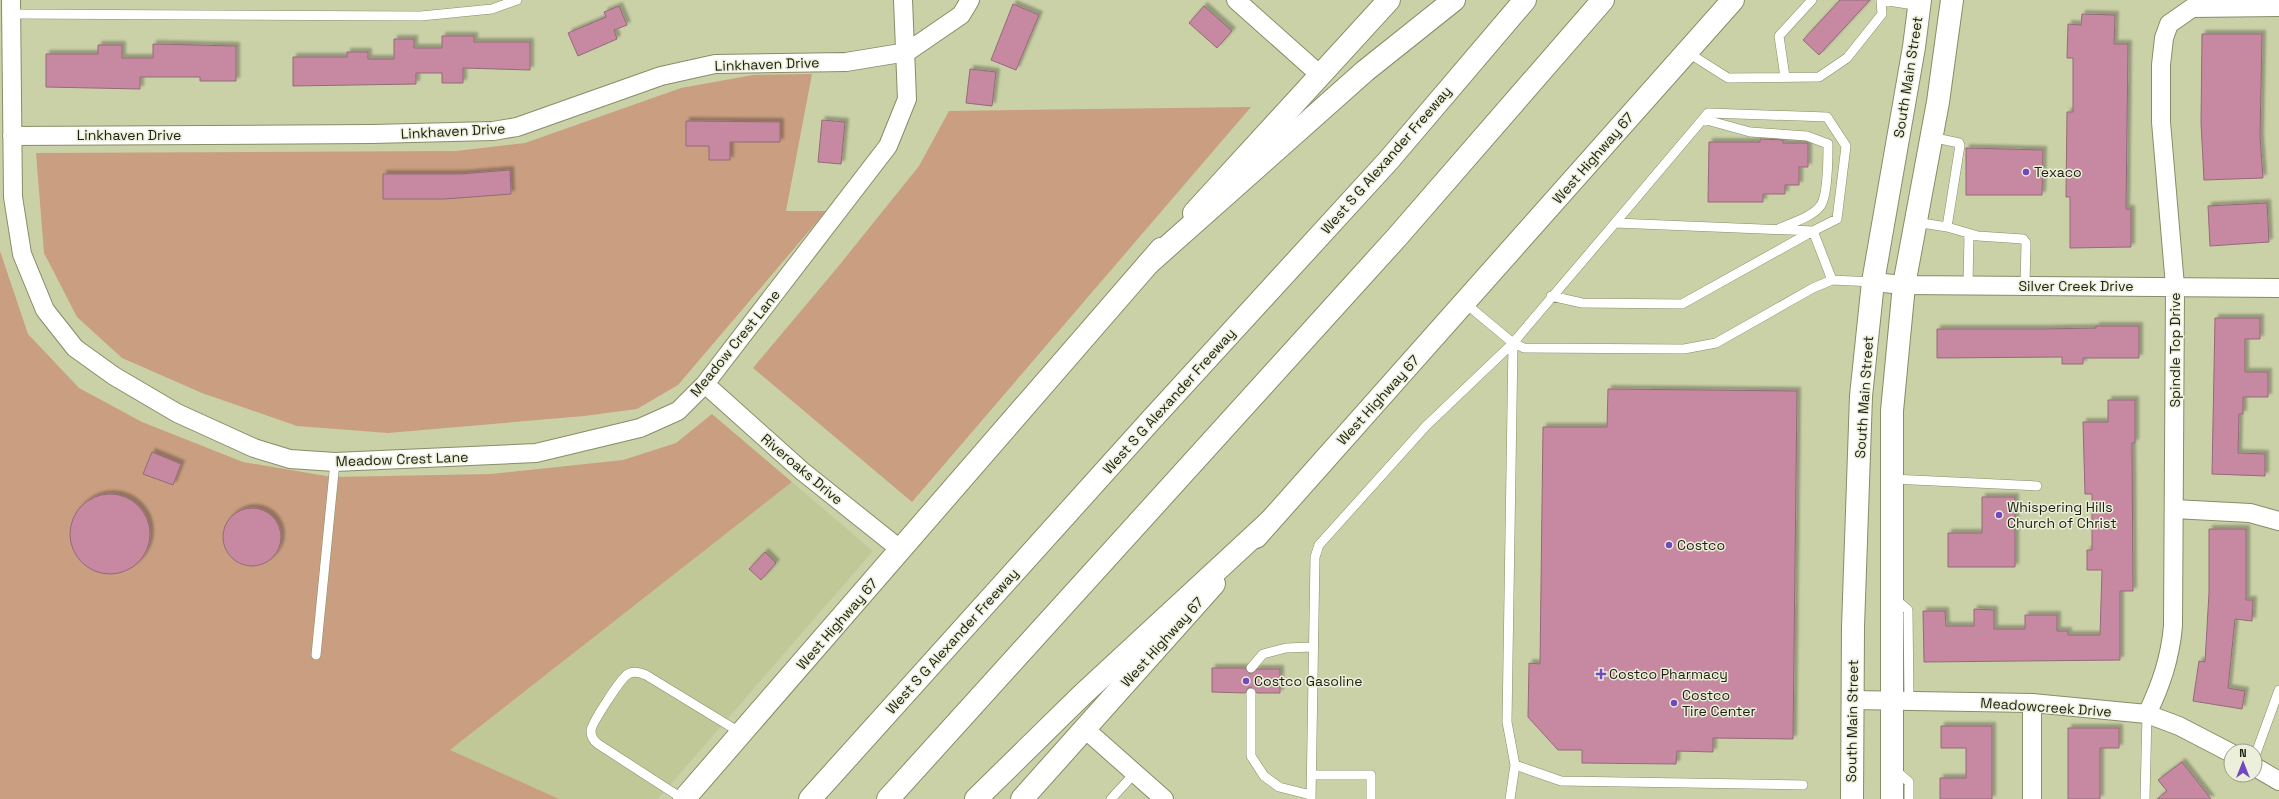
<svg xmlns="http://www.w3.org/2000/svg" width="2279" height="799" font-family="'Space Grotesk',sans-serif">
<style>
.built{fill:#c0c897}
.green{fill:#c99e81}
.building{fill:#c789a1;stroke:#936a79;filter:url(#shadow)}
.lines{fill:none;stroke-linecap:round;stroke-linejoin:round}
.lane-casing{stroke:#878d66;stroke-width:10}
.street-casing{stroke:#878d66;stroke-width:20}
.secondary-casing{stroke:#878d66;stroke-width:24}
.highway-casing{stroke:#878d66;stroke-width:24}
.lane{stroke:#fff;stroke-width:9}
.street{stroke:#fff;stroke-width:18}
.secondary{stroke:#fff;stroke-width:22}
.highway{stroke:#fff;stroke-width:22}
.poi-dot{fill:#7248c1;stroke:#ecefda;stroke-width:1.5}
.labels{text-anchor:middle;stroke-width:3;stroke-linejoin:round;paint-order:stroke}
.street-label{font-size:14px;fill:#1d1f10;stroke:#ecefda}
.poi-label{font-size:14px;fill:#1d1f10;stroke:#ecefda;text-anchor:start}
</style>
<defs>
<filter id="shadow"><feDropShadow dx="3.5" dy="-3.5" stdDeviation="1" flood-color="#0004"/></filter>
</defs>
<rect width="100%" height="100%" fill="#cad1a7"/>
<path class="built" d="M792,482L873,551L658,799H559L449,751Z"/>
<path class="green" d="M812,74L786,211H826L678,385L637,409L584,416L388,433L297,426L202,393L122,358L77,317L44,253L36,153L456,151L525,143L681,88L753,75Z
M1251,107L912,502L753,368L837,268L919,166L949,111Z
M0,251L28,334L79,388L142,422L243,462L332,477L491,474L623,460L676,443L712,414L792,482L450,750L559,799H0Z"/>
<path class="building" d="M1840,0H1870L1819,55L1803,40Z
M1013,4L1039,15L1016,70L991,60Z
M619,6L627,25L614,30L617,39L578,56L568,33L606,17L604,12Z
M1204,6L1232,31L1217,48L1189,23Z
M2082,14L2115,15L2114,44H2128L2126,209H2131V247L2070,248V197H2066L2067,112H2073V58H2067L2068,24L2081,25Z
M2202,34H2262L2260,137L2263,178L2204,180L2201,123Z
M442,36H474V42H530V70L463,68V83H442V73H416V84L293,86V57H347V52H368V59H394V39H414V48H442Z
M153,44L236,46V81H200V77H140V89L46,87V54H98V45H122V58H153Z
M970,69L996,72L992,106L966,103Z
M822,120L845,122L841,164L818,162Z
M686,121L780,122V142H730V160H709V146H686Z
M1760,139L1783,140V143H1808V167H1799V185H1785V194H1763V202H1708L1709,142H1760Z
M1966,148L2043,150L2042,195H1966Z
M510,170L511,194L444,199H383V174H461Z
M2267,203L2269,242L2210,246L2208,206Z
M2215,318H2260V339H2245V372H2268V397H2243V414H2239L2238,453L2265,454V476L2212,474Z
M2096,326H2139V358H2083V364H2062V357L1937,358V329H2045L2096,328Z
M1608,389L1797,391L1793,739L1713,738V752L1677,751L1676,764L1582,763V750H1558L1528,717L1529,663L1540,664L1543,427H1607Z
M2108,400H2135V443H2132L2133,591H2120V660L1924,662L1923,611H1945L1946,626H1974V609L1994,610V629H2025V615H2057V631H2068V635H2100L2102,570H2087V550H2092V494H2085L2083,422H2108Z
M152,452L181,464L173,485L143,474Z
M70 534a40 40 0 1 1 80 0a40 40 0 1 1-80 0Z
M1982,497H2015V567H1948V533H1982Z
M223 537a29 29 0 1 1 58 0a29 29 0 1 1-58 0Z
M2209,529H2246V600H2253L2252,621L2235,619L2228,688L2245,691L2242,709L2193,701L2199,661L2205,662L2209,593Z
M765,552L776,563L761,580L749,569Z
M1212,668H1245L1250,674L1258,669H1280V693H1257L1251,687L1248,688L1245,693L1212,692Z
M1941,726H1992V799H1940V778H1966V748H1941Z
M2068,728H2119V748H2100V799H2068Z
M2182,762L2211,799H2157L2167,791L2158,780Z"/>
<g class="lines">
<defs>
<path id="lane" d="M1882,0L1920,6
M11,14L421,16L492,9L517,0
M1687,52L1728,78L1819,77L1847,58L1882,14L1881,0
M1785,77L1779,36L1812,0
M1703,119L1750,132L1807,136L1828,144C1828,157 1828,194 1821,205C1813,217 1791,223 1778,229
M1915,222L1947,227L1960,145L1959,143L1931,137
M1947,227L1978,236L2023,239L2026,243L2025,285
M1968,285L1969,234
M1551,296L1582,303L1682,304L1813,231L1837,219L1846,146L1827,117L1708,113L1615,223
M1465,303L1513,343L1524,348L1684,349L1716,343L1813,288L1832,280L1873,282
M1892,479L2037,486
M1895,599L1908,610L1909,701
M316,655L335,462
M1251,668L1263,654L1286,648L1313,647
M1251,693V756L1264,776L1279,787L1311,795
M2255,756L2279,690
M1515,765L1561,781L1803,785
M1894,769L1909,782V799
M1312,775H1371V799
M683,799L598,744C594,741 591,737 591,731C591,724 621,678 628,674C633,671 641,673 646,675L741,733
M1111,799L1134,774
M1311,799L1315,557L1319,545L1426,426L1513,343L1615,223L1813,231L1832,280
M1510,799L1515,765L1507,722L1513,343
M2145,799L2147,714"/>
<path id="street" d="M11,0L13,197L22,254L45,310L75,348L114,376L177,413L254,448L290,459L335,462L536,453L640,428L678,411L705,384L888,146L907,99L903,0
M1236,0L1319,74
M12,136L372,134L493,131L517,127L661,76L715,64L846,62L907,52L961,15L970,0
M1873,282L1904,285L2279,288
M705,384L802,471L901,550
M2174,509L2250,513L2279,521
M1853,700L2032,703L2147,714L2179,726L2231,753
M2032,703V799
M2147,714C2161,685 2170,659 2173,626L2175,286L2161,122V65L2164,38L2169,24L2192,8L2279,7
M1085,729L1164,799
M2255,767L2279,781"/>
<path id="secondary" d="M1194,213L1389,0
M1256,537L1733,0
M684,799L1161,249
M1022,799L1214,584
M1852,799L1853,627L1861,396L1873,282L1914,47L1920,0
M1892,799V411L1904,285L1938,102L1952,0"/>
<path id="highway" d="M1149,263L1365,71L1454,0
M810,799L1152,419L1388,161L1525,0
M888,799L1398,236L1603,0
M976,799L1082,695L1269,522"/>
</defs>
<use href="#lane" class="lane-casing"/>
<use href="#street" class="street-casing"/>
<use href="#secondary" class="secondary-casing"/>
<use href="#highway" class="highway-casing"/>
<use href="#lane" class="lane"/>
<use href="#street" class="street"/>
<use href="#secondary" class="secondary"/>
<use href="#highway" class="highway"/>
</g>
<g class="poi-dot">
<circle cx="2026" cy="172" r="4"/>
<circle cx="1999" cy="515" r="4"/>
<circle cx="1669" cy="545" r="4"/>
<path d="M1599 668h4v4h4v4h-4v4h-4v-4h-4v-4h4z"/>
<circle cx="1246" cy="681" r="4"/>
<circle cx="1674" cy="703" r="4"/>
</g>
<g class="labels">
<g class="street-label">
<text transform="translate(767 64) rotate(-2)" y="5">Linkhaven Drive</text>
<text transform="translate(1908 77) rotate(-81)" y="5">South Main Street</text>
<text transform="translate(453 131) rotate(-3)" y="5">Linkhaven Drive</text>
<text x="129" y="140">Linkhaven Drive</text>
<text transform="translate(1593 158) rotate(-49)" y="5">West Highway 67</text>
<text transform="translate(1386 160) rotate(-49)" y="5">West S G Alexander Freeway</text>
<text x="2076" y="291">Silver Creek Drive</text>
<text transform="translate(735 343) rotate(-51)" y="5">Meadow Crest Lane</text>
<text transform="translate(2175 350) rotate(-90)" y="5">Spindle Top Drive</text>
<text transform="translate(1864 397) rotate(-86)" y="5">South Main Street</text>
<text transform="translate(1378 400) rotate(-48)" y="5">West Highway 67</text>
<text transform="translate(1169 401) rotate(-48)" y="5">West S G Alexander Freeway</text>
<text transform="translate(402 459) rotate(-2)" y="5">Meadow Crest Lane</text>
<text transform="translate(802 469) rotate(40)" y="5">Riveroaks Drive</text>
<text transform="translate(837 624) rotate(-49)" y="5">West Highway 67</text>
<text transform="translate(952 641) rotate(-48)" y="5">West S G Alexander Freeway</text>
<text transform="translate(1162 642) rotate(-48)" y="5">West Highway 67</text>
<text transform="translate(2046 707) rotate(4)" y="5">Meadowcreek Drive</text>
<text transform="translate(1852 721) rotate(-89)" y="5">South Main Street</text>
</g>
<g class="poi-label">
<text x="2034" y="177">Texaco</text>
<text x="2007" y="512">Whispering Hills<tspan x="2007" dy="16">Church of Christ</tspan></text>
<text x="1677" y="550">Costco</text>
<text x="1609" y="679">Costco Pharmacy</text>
<text x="1254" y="686">Costco Gasoline</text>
<text x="1682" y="700">Costco<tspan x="1682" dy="16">Tire Center</tspan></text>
</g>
</g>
<g transform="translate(2243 763)"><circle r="19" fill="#ecefda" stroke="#999c89"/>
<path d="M0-3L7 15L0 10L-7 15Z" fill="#7248c1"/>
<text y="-6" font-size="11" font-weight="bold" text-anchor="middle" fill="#1d1f10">N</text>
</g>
</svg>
